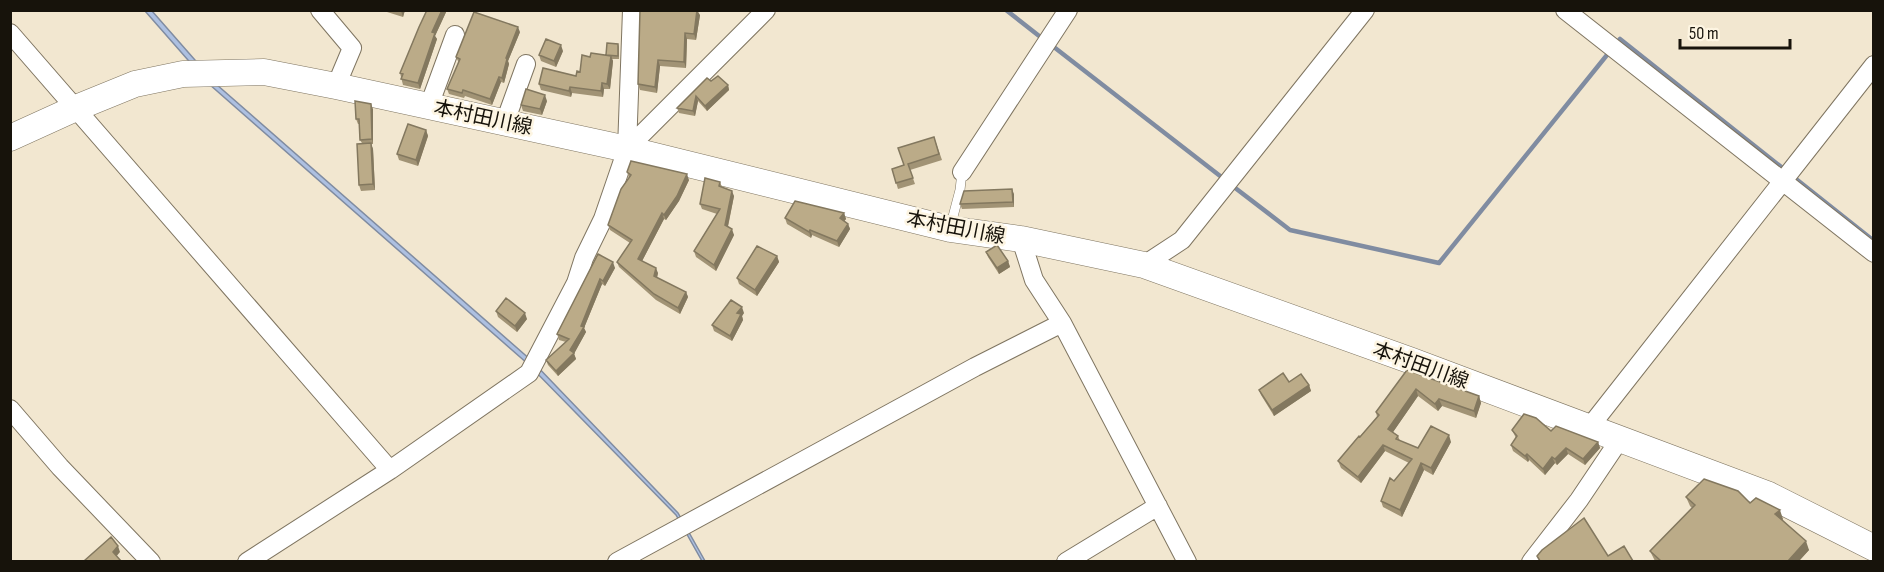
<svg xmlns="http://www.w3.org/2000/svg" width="1884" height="572" font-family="'Sofia Sans Condensed','Noto Sans JP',sans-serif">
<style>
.water{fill:#adc0e1;stroke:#808ca1;stroke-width:1.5}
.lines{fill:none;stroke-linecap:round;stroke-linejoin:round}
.stream{stroke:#808ca1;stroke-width:4.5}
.service-casing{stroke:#7f7561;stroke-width:10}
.minor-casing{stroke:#7f7561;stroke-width:20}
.secondary-casing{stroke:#7f7561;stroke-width:27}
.service{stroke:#fff;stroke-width:9}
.minor{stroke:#fff;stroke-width:18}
.secondary{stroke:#fff;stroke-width:26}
.wall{fill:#a19375}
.shaded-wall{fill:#83785f}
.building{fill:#bbab88;stroke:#83785f;stroke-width:1.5}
.labels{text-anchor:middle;stroke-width:5;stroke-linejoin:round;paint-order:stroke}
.street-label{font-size:20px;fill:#17130b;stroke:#fdf5e2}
</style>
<rect width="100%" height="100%" fill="#f2e7d0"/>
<path class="water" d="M145,11H152L216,84L532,361L678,513L705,561H702L676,515L528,364L209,84Z"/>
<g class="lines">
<path class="stream" d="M1006,10L1043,39
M1050,44L1224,179
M1616,44L1620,39L1785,170
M1791,175L1874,241
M1230,184L1290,230L1439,263L1611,50"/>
<defs>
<path id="service" d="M950,228L960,190L962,172"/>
<path id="minor" d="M320,10L352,48L336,86
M1565,10L1874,253
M10,33L390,470
M429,106L455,35
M505,122L526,64
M627,149L766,10
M962,172L1068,10
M1021,239L1034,280L1062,323L1187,562
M1144,265L1182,240L1365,10
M10,409L60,467L151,562
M1589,426L1592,424L1874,65
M247,562L390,470L529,373L576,283L584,258L603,219L627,149L632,10
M617,562L975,367L1062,323
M1066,562L1158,506
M1531,562L1579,500L1620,439"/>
<path id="secondary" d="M10,138L76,108L135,84L183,74L264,72L336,86L627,149L950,229L1021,239L1144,265L1412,361L1769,495L1874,548"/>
</defs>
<use href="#service" class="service-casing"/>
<use href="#minor" class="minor-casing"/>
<use href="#secondary" class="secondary-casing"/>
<use href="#service" class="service"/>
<use href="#minor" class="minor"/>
<use href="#secondary" class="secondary"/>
</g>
<path class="wall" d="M387,10H405L403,17L387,12Z
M427,10H447L435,36L437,39L420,89L403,85L400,73Z
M640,10L700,15L696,40L687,39L686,68L660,66L657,93L640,90L638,84Z
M520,32L508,61L509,64L504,83L501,82L492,105L465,96L464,98L449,94L447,89L459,63L456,57Z
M618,44L619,47V59H612L613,61L610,89H604L603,97L572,93L571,97L541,90L539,84L576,76L590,57L606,55Z
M563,51L556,67L541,61L539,55Z
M711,81L728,85L729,90L707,111L698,101L695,116L679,113L677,108Z
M547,101L542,115L523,111L521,105Z
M373,109V144H371L373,149L375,190L361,191L359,185L362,143L360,140L359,124H358L356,119Z
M426,130L428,136L418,166L399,160L397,154Z
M934,137L942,160L910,170L915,184L898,189L892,169L904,165Z
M627,172L689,180L679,201L666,220L664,219L642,261L658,273L657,278L686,292L688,297L680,314L656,300L619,267L617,262L630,243L610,230L608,225L629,178Z
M720,182L722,187L734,196L728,227L734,235L716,271L696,257L694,251L717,214L702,209L700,204Z
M1014,194V207L962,209L960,204Z
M844,213L846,219L844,221L848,224L850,229L839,247L812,235L811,238L787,224L785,218Z
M986,252L1008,261L1010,267L999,274L988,257Z
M598,254L615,268L605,286L602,284L584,328L586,332L574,353L576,359L558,376L548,365L546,360L566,342L559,340L557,334Z
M777,256L779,262L757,296L739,284L737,278Z
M496,311L527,319L517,332L498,317Z
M744,313L742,316L743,320L732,341L714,331L712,325Z
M1407,370L1479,396L1481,403L1476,418L1442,406L1438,411L1418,396L1393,432L1398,436L1400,441L1418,448L1451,442L1433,475L1424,470L1402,517L1383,507L1381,501L1394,481L1409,463L1385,451L1361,483L1341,468L1338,461L1377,417L1376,412Z
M1289,382L1309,385L1311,391L1274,416L1261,395L1259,390Z
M1512,430L1551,431L1598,442L1600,448L1585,465L1568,454L1557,465L1555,463L1545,475L1529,460L1528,462L1513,451L1511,445L1516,438Z
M1686,497L1750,503L1783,519L1782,520L1809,550L1799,561H1655L1650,551L1692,508L1690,506Z"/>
<path class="shaded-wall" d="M401,10H405L403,17L401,11Z
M442,10H447L435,36L437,39L420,89L418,83L432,32Z
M697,10L700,15L696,40L694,34Z
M518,27L520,32L508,61L509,64L504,83L502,78L506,58Z
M685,33L687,39L686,68L684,62Z
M561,45L563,51L556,67L554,61Z
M611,56L613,61L610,89L607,84Z
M658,60L660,66L657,93L655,87Z
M499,77L501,82L492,105L490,99Z
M602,83L604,89L603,97L601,91Z
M728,85L729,90L707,111L705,106Z
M570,87L572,93L571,97L569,91Z
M545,95L547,101L542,115L540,109Z
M696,96L698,101L695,116L693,111Z
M371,104L373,109V144L372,139Z
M426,130L428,136L418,166L416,160Z
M371,143L373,149L375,190L373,184Z
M687,174L689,180L679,201L666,220L664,215Z
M1012,189L1014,194V207L1013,202Z
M732,191L734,196L727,230L725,225Z
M662,213L664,219L640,265L638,259Z
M844,213L846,219L842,224L840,218Z
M848,224L850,229L839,247L837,241Z
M732,229L734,235L716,271L714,265Z
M810,230L812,235L811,238L809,232Z
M777,256L779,262L757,296L755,290Z
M1008,261L1010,267L999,274L997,268Z
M613,262L615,268L605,286L603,281Z
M656,268L658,273L656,281L654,276Z
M600,279L602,284L584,328L586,332L574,354L576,359L558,376L556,371L570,350Z
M686,292L688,297L680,314L678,308Z
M742,307L744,313L742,316L743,320L732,341L730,336L737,313Z
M525,313L527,319L517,332L515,326Z
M1309,385L1311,391L1274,416L1272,410Z
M1416,389L1418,396L1391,435L1388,429Z
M1479,396L1481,403L1476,418L1474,411Z
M1439,399L1442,406L1438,411L1435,404Z
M1449,435L1451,442L1433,475L1431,468Z
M1598,442L1600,448L1585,465L1583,459Z
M1383,445L1385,451L1361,483L1358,477Z
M1566,448L1568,454L1557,465L1555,459Z
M1527,454L1529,460L1528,462L1525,456Z
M1552,457L1555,463L1545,475L1543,469Z
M1421,463L1424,470L1402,517L1400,510Z
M1780,510L1783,519L1779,524L1775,514Z
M1806,541L1809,550L1799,561H1788Z
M118,546L120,552L115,558L113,552Z"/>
<path class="building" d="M427,10H442L432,32L435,33L418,83L401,79L403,74L400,73L419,27Z
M640,10H697L694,34L685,33L684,62L658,60L655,87L638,84Z
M474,12L518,27L506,58L507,59L502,78L499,77L490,99L463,90L462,93L447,89L460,59L456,57Z
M546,39L561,45L554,61L539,55Z
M607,43L618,44V56L606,55Z
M591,53L611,56L607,84L602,83L601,91L570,87L569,91L539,84L543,68L576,76L577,71L580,72L582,55L590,57Z
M718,76L728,85L705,106L696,96L693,111L677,108L707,78L711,81Z
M526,89L545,95L540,109L521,105Z
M355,101L371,104L372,139L360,140L359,119H356Z
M408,124L426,130L416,160L397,154Z
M934,137L939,154L908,164L913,178L896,183L892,169L904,165L898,148Z
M371,143L373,184L359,185L357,144Z
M631,161L687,174L677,196L664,215L662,213L638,259L656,268L654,276L686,292L678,308L654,294L617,262L632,240L608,225L621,189L631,175L627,172Z
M705,178L720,182L719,186L732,191L725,225L732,229L714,265L694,251L720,209L700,204Z
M1012,189L1013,202L960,204L964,191Z
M795,201L844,213L840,218L848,224L837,241L810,230L809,232L785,218Z
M997,245L1008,261L997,268L986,252Z
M757,246L777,256L755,290L737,278Z
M598,254L613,262L603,281L600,279L581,326L584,327L570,350L574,353L556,371L546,360L569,339L557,334Z
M506,298L525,313L515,326L496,311Z
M731,300L742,307L737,313L741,314L730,336L712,325Z
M1407,370L1479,396L1474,411L1439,399L1435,404L1416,389L1388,429L1398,436L1396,439L1418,448L1431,426L1449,435L1431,468L1421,463L1400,510L1381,501L1390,478L1394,481L1412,459L1383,445L1358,477L1338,461L1359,436L1360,437L1379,415L1376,412Z
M1283,373L1289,382L1301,374L1309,385L1272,410L1259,390Z
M1524,414L1536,418L1551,431L1556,426L1598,442L1583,459L1566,448L1555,459L1552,457L1543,469L1527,454L1525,456L1511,445L1517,436L1512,430Z
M1704,479L1738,491L1750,503L1756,498L1780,510L1775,514L1806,541L1788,561H1661L1650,551L1695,505L1686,497Z
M1584,518L1608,556L1624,546L1633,561H1540L1537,556L1542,550Z
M111,537L118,546L113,552L121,561H84Z"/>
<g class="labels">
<g class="street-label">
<text transform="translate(483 117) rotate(12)" y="7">本村田川線</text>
<text transform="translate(956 227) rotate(11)" y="7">本村田川線</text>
<text transform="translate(1421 365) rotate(20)" y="7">本村田川線</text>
</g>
</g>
<rect width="1884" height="572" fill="none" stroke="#17130b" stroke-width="24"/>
<path d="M1680 39v9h110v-9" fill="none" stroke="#17130b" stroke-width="3"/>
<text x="1689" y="39" font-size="18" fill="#17130b" stroke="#fdf5e2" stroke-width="4.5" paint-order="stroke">50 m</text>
</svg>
